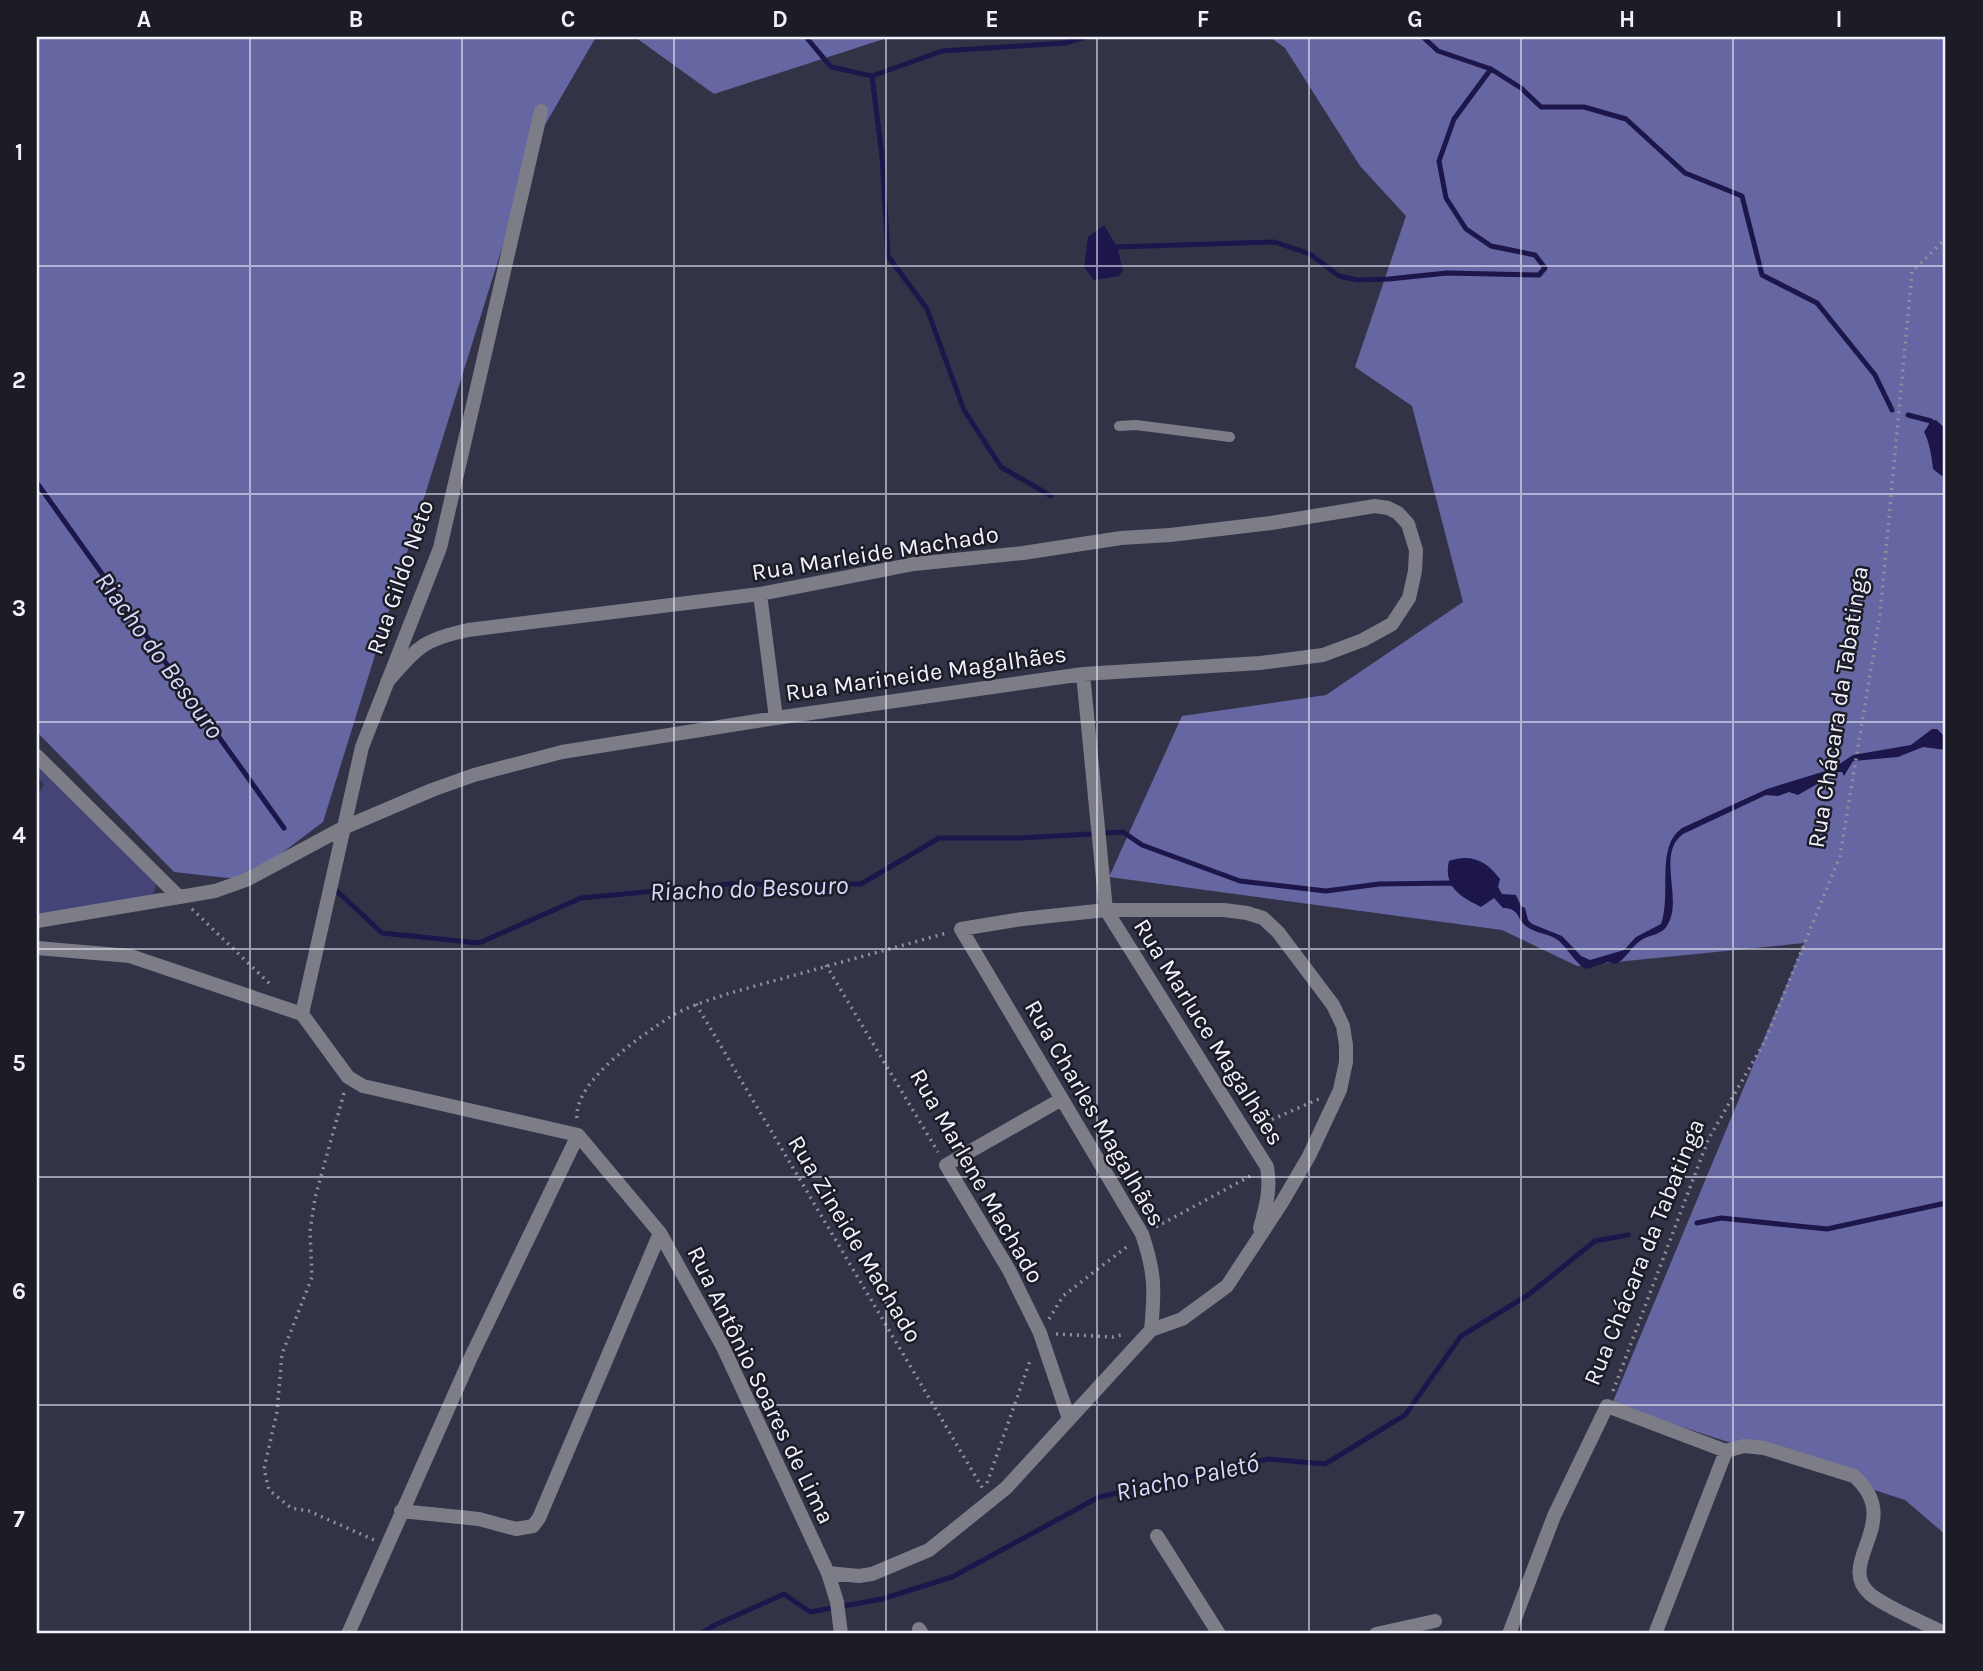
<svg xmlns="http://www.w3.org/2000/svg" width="1983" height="1671" font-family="Karla,sans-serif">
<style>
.green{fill:#454477}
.forest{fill:#6566a2}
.water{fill:#1c164a}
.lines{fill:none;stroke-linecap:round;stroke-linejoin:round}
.stream{stroke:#1c164a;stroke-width:5}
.path{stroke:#8e8e9e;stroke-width:3.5;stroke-dasharray:2 5;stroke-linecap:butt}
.service{stroke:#7d7d88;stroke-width:10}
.minor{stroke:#7d7d88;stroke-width:14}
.grid{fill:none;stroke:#f1f2fd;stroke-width:2;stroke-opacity:0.55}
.labels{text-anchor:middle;stroke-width:5;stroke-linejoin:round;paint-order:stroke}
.street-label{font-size:24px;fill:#f1f2fd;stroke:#1c1c26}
.water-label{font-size:26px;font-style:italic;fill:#d7d9fe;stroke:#1c1c26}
.neatline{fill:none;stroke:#f1f2fd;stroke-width:2.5}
.grid-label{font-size:23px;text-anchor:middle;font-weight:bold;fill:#f1f2fd}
</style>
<rect width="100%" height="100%" fill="#333348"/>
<path class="green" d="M37,766L145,869L156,884L154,893L149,896L37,915V794L44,785L37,775Z"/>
<path class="forest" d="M37,37H596L535,142L323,822L246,880L174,872L37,732Z
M635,37H890L714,94Z
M1270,37H1946V1535L1905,1500L1612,1404L1804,943L1577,966L1502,930L1109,877L1182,716L1326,695L1463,602L1412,406L1355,367L1406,216L1360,166L1285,48Z"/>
<path class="water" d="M1104,225L1117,247L1123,270L1119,276L1094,280L1084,267L1088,237Z
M1936,420L1946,429V479L1933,469C1932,459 1929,440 1924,432L1931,421Z
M1932,729H1937L1946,738V750L1923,747L1898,757L1853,761L1844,776L1842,772H1838L1798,795L1789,792L1778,796L1766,795L1683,834C1656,854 1683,898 1668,924C1662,936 1649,934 1640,941C1631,947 1626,959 1616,964L1608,962L1586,969C1574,962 1569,950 1559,941C1550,933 1537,934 1527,927C1516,919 1520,908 1503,908L1494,898L1481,907C1460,897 1443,886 1449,861C1471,853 1487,861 1500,879L1498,887L1502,894L1516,895L1521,906L1525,908L1528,920L1532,924L1562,936L1581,956L1590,960L1624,950L1636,937L1661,924C1672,894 1655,847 1682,828L1767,789L1832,769L1853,755L1911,745Z"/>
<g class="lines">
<path class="stream" d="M806,37L831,67L872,76L942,51L1065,43L1085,37
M1423,37L1438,51L1491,69L1521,88L1541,107H1584L1626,119L1685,173L1742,196L1762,275L1817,303L1875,375L1892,410
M872,76L882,156L888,256L927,309L964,410L1001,467L1051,496
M1117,247L1275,242L1310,254L1339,276L1357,280L1389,279L1447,273L1539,275L1545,268L1535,255L1491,246L1466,229L1446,198L1439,161L1454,119L1491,69
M1908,415L1931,421L1932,426
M37,483L284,828
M338,892L382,933L479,943L581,898L730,884H861L939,838H1021L1123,832L1142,845L1240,881L1326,891L1379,884L1450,883L1456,885
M1697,1223L1721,1218L1827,1229L1946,1203
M700,1634L715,1625L784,1594L810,1612L882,1599L952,1577L1099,1497L1268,1459L1325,1464L1405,1415L1461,1336L1528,1295L1595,1241L1628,1235"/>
<path class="path" d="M192,909L272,986
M826,965L938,1152
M696,1004L983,1489
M344,1093L315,1198L310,1231L312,1277L282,1354L277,1412L264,1469L269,1490L291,1508L309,1511L374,1540
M577,1118C574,1081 641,1036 670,1017C688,1006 710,1000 730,993L947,933
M1259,1125L1319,1099
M1156,1227L1254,1174
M1049,1319L1063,1296L1129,1245
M1056,1334L1113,1337L1125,1334
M1613,1391L1708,1140L1765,1041L1840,856L1880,614L1912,272L1946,238
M987,1483L1031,1358"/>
<path class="service" d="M1119,426L1136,425L1230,437"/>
<path class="minor" d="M760,594L776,718
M1083,674L1106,910L1267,1167C1271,1189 1266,1207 1260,1228
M37,756L178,896
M37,921L215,891L246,880L343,828L432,790L474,775L562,752L776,718L1083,674L1260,663L1323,655L1363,640L1392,624L1409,598L1415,571L1416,550L1408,524L1398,513L1388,508L1375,506L1271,523L1170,535L1121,538L1023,553L914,564L760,594L468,630C422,640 418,647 387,682
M37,948L130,956L302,1014L348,1077L363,1086L578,1135L660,1233L723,1347L828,1573L837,1602L841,1634
M302,1014L362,747L440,548L541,111
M1062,1099L946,1165L1009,1270L1040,1333L1069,1419
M401,1511L479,1519L516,1529L533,1526L539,1518L660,1233
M1157,1536L1219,1634
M828,1573L859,1576L872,1574L929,1550L1006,1488L1151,1330L1182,1319L1227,1286L1281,1204L1309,1156L1340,1090L1346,1062V1045L1343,1026L1333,1005L1278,932L1263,918L1247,913L1224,910H1106L1022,919L961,929L1142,1234C1155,1272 1155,1290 1151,1330
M919,1629L922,1634
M348,1634L471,1357L578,1135
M1376,1634L1435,1621
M1509,1634L1554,1516L1607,1406L1726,1451
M1655,1634L1726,1451L1744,1446L1764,1448L1854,1476C1906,1522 1834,1562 1870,1594C1885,1607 1927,1624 1946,1634"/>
</g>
<path class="grid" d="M250,37V1634M462,37V1634M674,37V1634M886,37V1634M1097,37V1634M1309,37V1634M1521,37V1634M1733,37V1634M37,266H1946M37,494H1946M37,722H1946M37,949H1946M37,1177H1946M37,1405H1946"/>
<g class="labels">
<g class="street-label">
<text transform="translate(875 553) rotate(-9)" y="8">Rua Marleide Machado</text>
<text transform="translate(400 577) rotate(-71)" y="8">Rua Gildo Neto</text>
<text transform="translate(926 673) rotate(-8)" y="8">Rua Marineide Magalhães</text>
<text transform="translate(1838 707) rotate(-81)" y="8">Rua Chácara da Tabatinga</text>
<text transform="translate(1209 1032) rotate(58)" y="8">Rua Marluce Magalhães</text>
<text transform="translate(1095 1113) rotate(60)" y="8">Rua Charles Magalhães</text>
<text transform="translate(977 1176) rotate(60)" y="8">Rua Marlene Machado</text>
<text transform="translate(855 1239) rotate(59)" y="8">Rua Zineide Machado</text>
<text transform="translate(1644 1252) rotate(-68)" y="8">Rua Chácara da Tabatinga</text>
<text transform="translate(761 1385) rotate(64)" y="8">Rua Antônio Soares de Lima</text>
</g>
<g class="water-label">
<text transform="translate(160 655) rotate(54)" y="9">Riacho do Besouro</text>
<text transform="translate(749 888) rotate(-2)" y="9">Riacho do Besouro</text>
<text transform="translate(1187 1477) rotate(-12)" y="9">Riacho Paletó</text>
</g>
</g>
<rect width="1983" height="1671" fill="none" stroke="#1c1c26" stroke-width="77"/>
<rect x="38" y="38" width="1906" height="1594" class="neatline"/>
<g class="grid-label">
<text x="144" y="27">A</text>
<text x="356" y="27">B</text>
<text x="568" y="27">C</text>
<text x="780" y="27">D</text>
<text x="992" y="27">E</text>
<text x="1203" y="27">F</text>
<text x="1415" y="27">G</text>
<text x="1627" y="27">H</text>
<text x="1839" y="27">I</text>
<text x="19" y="160">1</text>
<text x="19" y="388">2</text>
<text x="19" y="616">3</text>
<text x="19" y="843">4</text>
<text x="19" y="1071">5</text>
<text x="19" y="1299">6</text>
<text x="19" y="1527">7</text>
</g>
</svg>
